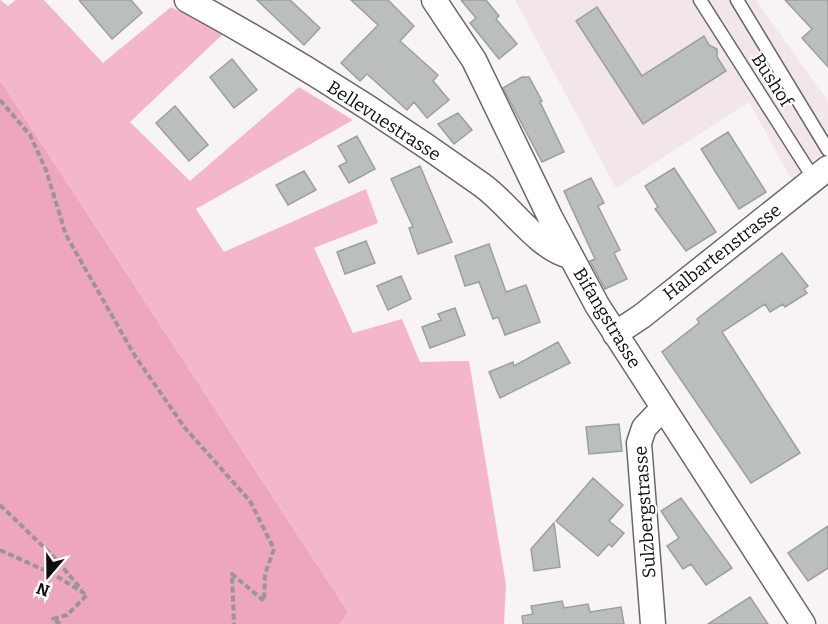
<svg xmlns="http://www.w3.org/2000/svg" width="828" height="624" font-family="Bitter,serif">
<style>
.built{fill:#f3e6ea}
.green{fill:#f4b7c9}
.forest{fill:#eea6bc}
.building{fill:#babebc;stroke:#9c9f9e;stroke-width:1.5}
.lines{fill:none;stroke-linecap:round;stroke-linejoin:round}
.lane-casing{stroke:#6b6869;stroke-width:15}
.street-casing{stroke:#6b6869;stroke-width:27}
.path{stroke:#999696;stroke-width:4;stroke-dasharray:6 3;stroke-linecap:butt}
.lane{stroke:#fff;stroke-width:12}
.street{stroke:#fff;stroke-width:24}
.labels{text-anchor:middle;stroke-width:4.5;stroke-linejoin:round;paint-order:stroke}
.street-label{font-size:18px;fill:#100f0f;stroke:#fff}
</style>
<rect width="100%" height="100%" fill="#f8f4f5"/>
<path class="built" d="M515,0H759L757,2L828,101V157L794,184L749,102L616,188Z"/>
<path class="green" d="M0,0L8,6L16,0H44L103,63L171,7L223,34L130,122L190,181L299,87L353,120L196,209L224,252L366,189L378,223L314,248L353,333L402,319L420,362L469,361L506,585L504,624H340L348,612L0,80Z"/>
<path class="forest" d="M0,80L348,612L340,624H0Z"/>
<path class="building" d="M79,0H131L142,13L112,39Z
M257,0H290L320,28L304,45Z
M351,0H388L414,26L400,41L438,75L433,81L449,100L427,118L414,102L407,110L367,74L360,81L341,63L378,25Z
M461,0H486L499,16L496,19L517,44L499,59L470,23L476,18Z
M785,0H828V67L802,38L812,29Z
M597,7L642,76L704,36L709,45L717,49V57L726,71L643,124L576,21Z
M232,59L257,90L234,108L210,77Z
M522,77H529L542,101L540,102L564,152L542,162L503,88Z
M175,106L208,145L189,161L156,123Z
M458,113L472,130L454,144L438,124Z
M728,132L766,192L739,209L701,149Z
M357,136L375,169L349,183L339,166L347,162L338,146Z
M420,166L452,242L418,254L409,228L413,227L391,179Z
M674,168L716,232L686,251L655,209L658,207L645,186Z
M304,171L316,190L288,205L276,185Z
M591,178L604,203L598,206L620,250L614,253L627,279L605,289L590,261L595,259L564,191Z
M366,241L375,263L345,274L337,252Z
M489,244L506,292L526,285L540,322L505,335L498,317L493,319L479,282L465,286L455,256Z
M782,253L808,286L804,289L807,293L785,307L783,304L770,312L765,304L722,332L800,453L751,483L662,352L699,323L697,319Z
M401,276L411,299L388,310L377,286Z
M455,308L465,335L430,348L422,327L441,320L438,314Z
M558,342L570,363L500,398L489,372L513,362L514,366Z
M619,424L622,451L589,454L586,427Z
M593,478L623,505L609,521L624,533L612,547L609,544L598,556L556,521Z
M681,498L732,568L706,585L691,564L683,569L667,546L679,538L661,511Z
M554,523L560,567L534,571L531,549Z
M828,526V568L808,581L788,553Z
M750,597L768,624H708Z
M562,601L564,608L588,604L590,612L621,607L624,624H523L522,616L533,614L531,606Z"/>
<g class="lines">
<defs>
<path id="lane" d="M700,0L814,179
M737,0L828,150"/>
<path id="street" d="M187,0C288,55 388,118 482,185C510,205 538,249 570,256
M434,0L474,60L550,217L597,305L803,624
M615,334L642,316L828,168
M653,624L639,443L644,428L662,409"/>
</defs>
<use href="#lane" class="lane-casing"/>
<use href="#street" class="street-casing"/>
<path class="path" d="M0,100L30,135L46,170L66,235L135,356L185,428L250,501L274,549L265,574L264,601L232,574L234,624
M0,505L52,555L82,590
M0,550L53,574L87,595L67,615L53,619L60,624"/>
<use href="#lane" class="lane"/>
<use href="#street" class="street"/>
</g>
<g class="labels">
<g class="street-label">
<text transform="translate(772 80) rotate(57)" y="6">Bushof</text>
<text transform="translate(384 121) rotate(33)" y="6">Bellevuestrasse</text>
<text transform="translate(722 252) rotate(-38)" y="6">Halbartenstrasse</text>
<text transform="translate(607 318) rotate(59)" y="6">Bifangstrasse</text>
<text transform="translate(645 512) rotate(-94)" y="6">Sulzbergstrasse</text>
</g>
</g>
<g transform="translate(48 576) rotate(200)" stroke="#ffffff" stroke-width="4.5" paint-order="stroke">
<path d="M0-4.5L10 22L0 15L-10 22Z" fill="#100f0f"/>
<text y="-9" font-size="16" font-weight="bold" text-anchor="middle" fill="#100f0f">N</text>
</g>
</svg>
